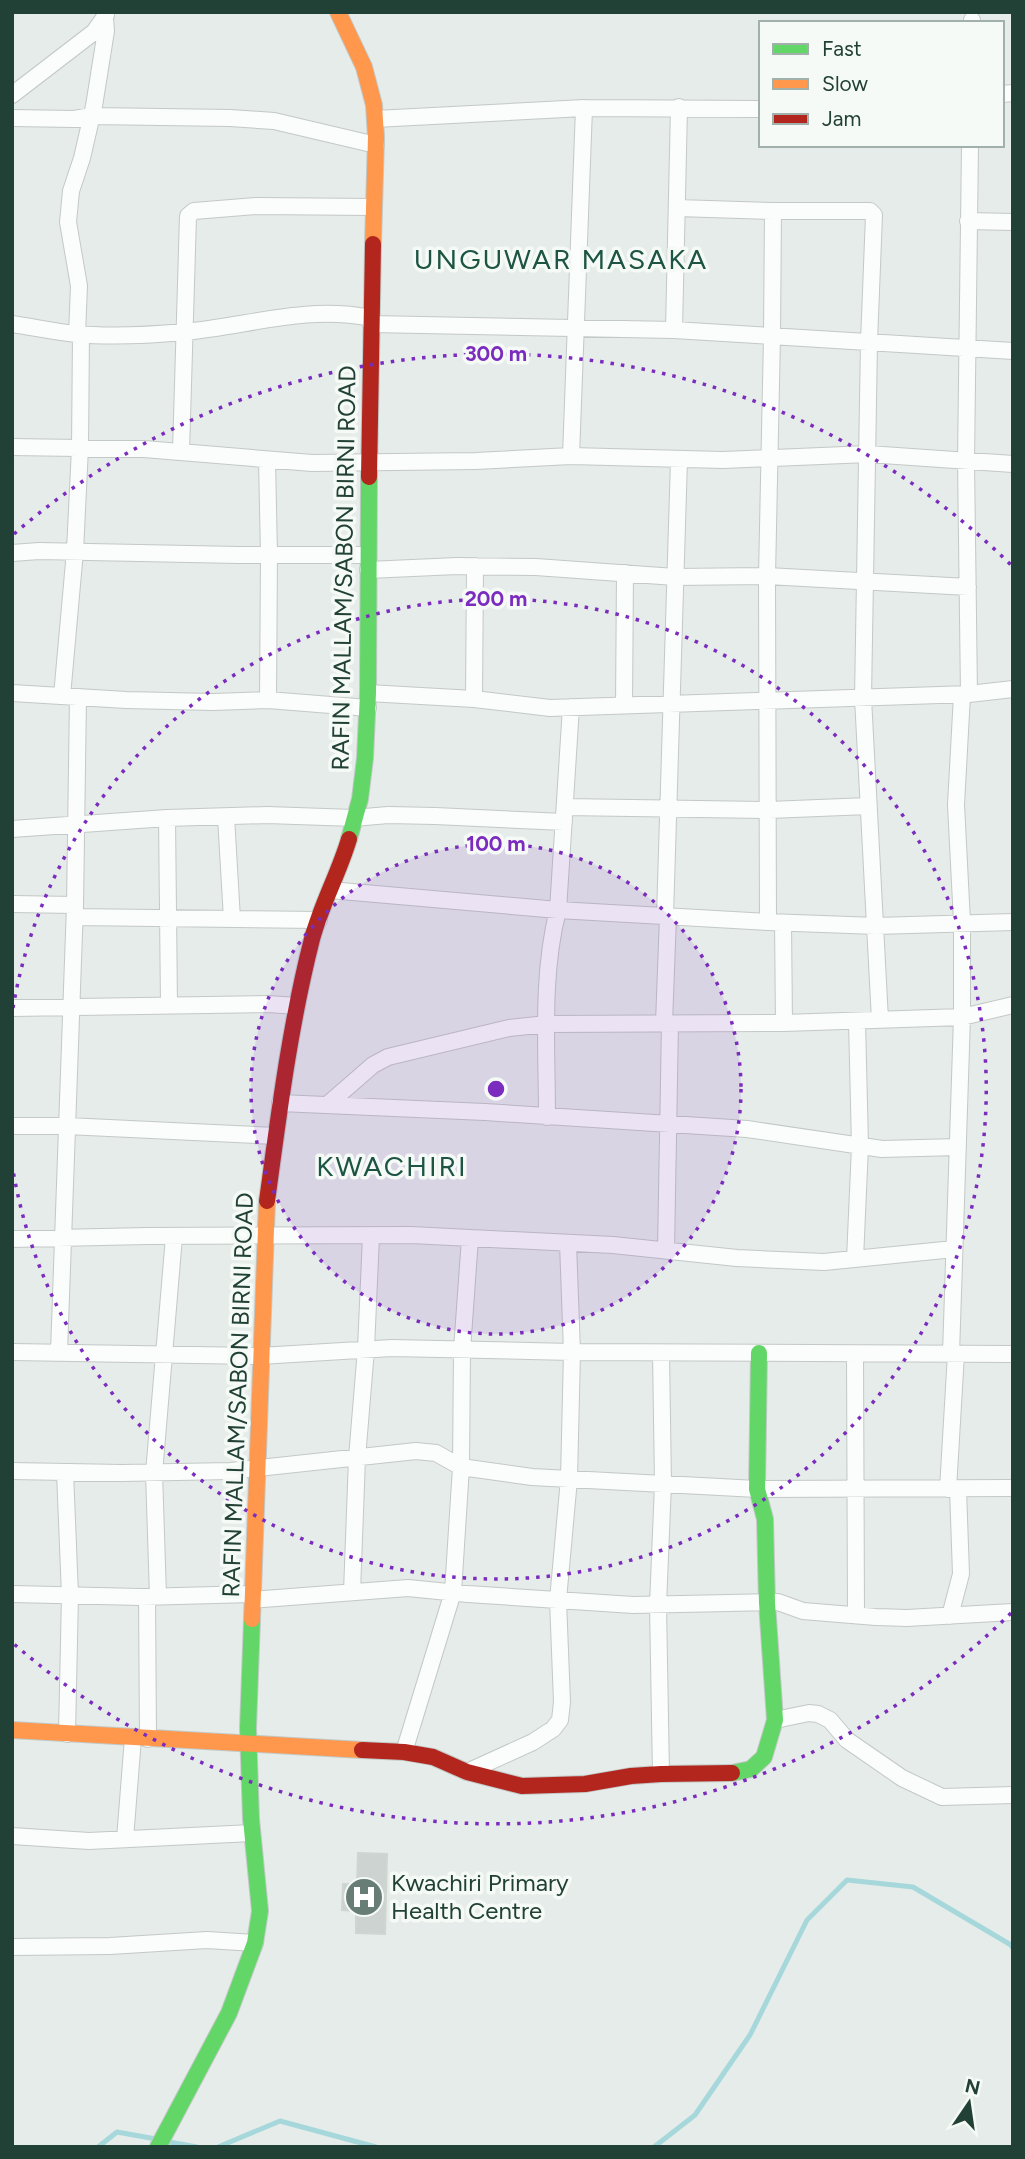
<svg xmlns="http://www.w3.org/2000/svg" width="1025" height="2159" font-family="Figtree,sans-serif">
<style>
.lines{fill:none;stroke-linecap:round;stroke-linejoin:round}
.stream{stroke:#a6d8db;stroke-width:5}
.building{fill:#cdd3d0;stroke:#cfd5d2;stroke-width:2}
.street-casing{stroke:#c3c9c6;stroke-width:18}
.fast-casing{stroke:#c2c9c6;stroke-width:18}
.slow-casing{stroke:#c2c9c6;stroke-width:18}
.jam-casing{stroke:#c2c9c6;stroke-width:18}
.street{stroke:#fbfcfc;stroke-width:16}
.fast{stroke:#63d668;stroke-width:16}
.slow{stroke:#ff974d;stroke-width:16}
.jam{stroke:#b3261e;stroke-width:16}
.ring{fill:none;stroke:#7b2cbf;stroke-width:3.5;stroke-dasharray:3.5 7}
.labels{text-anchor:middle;stroke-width:7;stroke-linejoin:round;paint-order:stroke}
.street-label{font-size:24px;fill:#224136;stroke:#f5faf7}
.poi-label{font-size:24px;fill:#224136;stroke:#f5faf7;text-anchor:start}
.quarter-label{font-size:28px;letter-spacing:2px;fill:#1d5443;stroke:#f5faf7}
.centre{fill:#7b2cbf;stroke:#f5faf7;stroke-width:3.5}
.ring-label{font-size:21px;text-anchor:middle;font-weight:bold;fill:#7b2cbf;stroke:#f5faf7;stroke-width:7;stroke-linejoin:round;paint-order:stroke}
</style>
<rect width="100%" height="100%" fill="#e6ece9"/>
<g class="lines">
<path class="stream" d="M169,2142L197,2147
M98,2147L117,2132L156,2139
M218,2147L280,2121L376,2147
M654,2147L695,2115L750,2035L807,1920L847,1880L913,1887L1011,1945L1013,1948"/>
</g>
<path class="building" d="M358,1853L387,1854L385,1934L356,1933V1911L342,1910L343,1884H357Z"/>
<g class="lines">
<defs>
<path id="street" d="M972,23V20
M1002,94L1013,93
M12,95L94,32L106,15
M12,118L74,119L92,116L230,118L274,121L376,145
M375,119L584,108L761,109
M677,208L773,211H870L874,215L869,342L863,698L880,1020
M968,221L1013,222
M12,324C33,327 55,332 76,334C110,337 151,335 184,332C249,326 305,305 371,318
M371,324L674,330L1013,351
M674,330L679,107
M77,334L79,286L68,222L71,191L82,158L94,106L106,31L105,18
M12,447L144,449L312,463L476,461L571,456L723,460L868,454L1013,464
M181,452L188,216L194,211L256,206L374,207
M571,456L584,108
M267,460L269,555L268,700
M12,553L39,551L239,555H368
M368,570L457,566L536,567L675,577L767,576L968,587
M12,693L126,700L213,702L268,700L368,708
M368,693L474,699L550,708L969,694L1013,689
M969,694L966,461L970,145
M62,696L75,551L80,448L81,334
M474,699L475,566
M624,705L625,573
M565,807L769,810L868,806
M226,817L232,919
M167,818L169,1005
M12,829L167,818L267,815L354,818L388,815L435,816L564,822
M330,890L558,910L768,922L876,926L1013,922
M12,904L75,905
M665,916L679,460
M75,917L319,920
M768,922L767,576L772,336L773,211
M783,923L784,1023
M12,1008L268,1004L297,1006
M664,1023L668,916
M280,1103L485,1112L747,1129L882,1149L958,1147
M327,1105L373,1065L388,1057L509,1028L547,1024L784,1023L962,1017L1013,1005
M547,1117C547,1049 541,975 558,910L571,707
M12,1126H67L276,1136
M12,1239L147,1236L411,1235L613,1245L737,1258L824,1262L954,1249
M666,1250L670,1023
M855,1259L860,1146L857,1021
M12,1352L260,1356L392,1348L572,1352L1013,1354
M59,1352L75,905L78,697
M661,1353L663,1484L658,1605L661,1774
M855,1354L856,1615
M951,1354L962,1017V922L956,805L962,695
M12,1471L122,1473L231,1471L416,1451L436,1453L461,1467L532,1477L757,1489L1013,1488
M65,1472L70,1595L67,1734
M948,1489L956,1354
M352,1592L357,1458L366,1349L371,1236
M12,1594L141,1597L252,1594
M158,1596L154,1473L174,1237
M147,1597L148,1739
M252,1600L408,1588L468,1594L633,1605L778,1602L803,1611L876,1617L907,1618L1013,1612
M950,1616L961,1574L958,1489
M775,1720L809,1713L818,1714L830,1720L847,1740L902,1778L942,1797L1013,1795
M404,1752L453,1592L461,1467L462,1350L470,1238
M467,1772L533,1742L553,1729L560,1720L562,1702L558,1600L569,1479L572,1352L568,1243
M12,1836L89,1841L252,1833
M125,1839L133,1738
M12,1947L110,1946L207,1940L255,1943"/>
<path id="fast" d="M349,839L360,799L365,758L368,693L369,477
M732,1773L751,1769L764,1757L775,1720L767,1603L765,1519L757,1489L759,1353
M158,2147L229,2013L255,1943L260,1911L251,1819L248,1728L252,1619"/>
<path id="slow" d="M338,12L364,67L374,105L376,137L373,244
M252,1619L267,1201
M12,1730L362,1750"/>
<path id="jam" d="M369,477L373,244
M267,1201C279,1113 290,1025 312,939C321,905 339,873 349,839
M362,1750L404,1752L433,1757L467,1772L522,1786L585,1784L631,1776L661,1774L732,1773"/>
</defs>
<use href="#street" class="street-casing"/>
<use href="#fast" class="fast-casing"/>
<use href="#slow" class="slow-casing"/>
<use href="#jam" class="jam-casing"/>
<use href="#street" class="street"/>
<use href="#fast" class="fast"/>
<use href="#slow" class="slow"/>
<use href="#jam" class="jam"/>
</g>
<circle cx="496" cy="1089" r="245" fill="#7b2cbf" fill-opacity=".12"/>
<g class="ring">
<circle cx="496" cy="1089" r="245"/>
<path d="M13 1008A490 490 0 1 1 13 1170"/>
<path d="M1011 1613A735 735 0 0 1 14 1644M14 534A735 735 0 0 1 1011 565"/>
</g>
<defs>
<symbol id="hospital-disc" viewBox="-11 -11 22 22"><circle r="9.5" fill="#677d75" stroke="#f5faf7"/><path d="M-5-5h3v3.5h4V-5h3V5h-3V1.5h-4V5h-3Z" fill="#fff"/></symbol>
</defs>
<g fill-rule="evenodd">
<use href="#hospital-disc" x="342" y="1875" width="44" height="44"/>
</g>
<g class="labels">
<g class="street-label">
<text transform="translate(344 568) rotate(-89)" y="8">RAFIN MALLAM/SABON BIRNI ROAD</text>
<text transform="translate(238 1395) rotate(-88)" y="8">RAFIN MALLAM/SABON BIRNI ROAD</text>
</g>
<g class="poi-label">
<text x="391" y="1891">Kwachiri Primary<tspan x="391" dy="28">Health Centre</tspan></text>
</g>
<g class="quarter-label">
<text x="561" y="269">UNGUWAR MASAKA</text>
<text x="392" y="1176">KWACHIRI</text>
</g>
</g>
<circle cx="496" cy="1089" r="10" class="centre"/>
<g class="ring-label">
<text x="496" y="361">300 m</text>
<text x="496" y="606">200 m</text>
<text x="496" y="851">100 m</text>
</g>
<rect width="1025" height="2159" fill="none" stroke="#224136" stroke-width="28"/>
<rect x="759" y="21" width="245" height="126" fill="#f5faf7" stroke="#a1b0aa" stroke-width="2"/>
<rect x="773" y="44" width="35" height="10" fill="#63d668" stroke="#a1b0aa" stroke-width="2"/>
<text x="822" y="56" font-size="21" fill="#224136">Fast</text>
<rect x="773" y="79" width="35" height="10" fill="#ff974d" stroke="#a1b0aa" stroke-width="2"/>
<text x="822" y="91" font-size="21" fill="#224136">Slow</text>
<rect x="773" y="114" width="35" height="10" fill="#b3261e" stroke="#a1b0aa" stroke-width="2"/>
<text x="822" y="126" font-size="21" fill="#224136">Jam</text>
<g transform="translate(969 2103) rotate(13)" stroke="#f5faf7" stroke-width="5" paint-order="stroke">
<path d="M0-5L12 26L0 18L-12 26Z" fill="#224136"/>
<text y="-10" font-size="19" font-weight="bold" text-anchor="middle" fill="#224136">N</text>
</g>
</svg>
